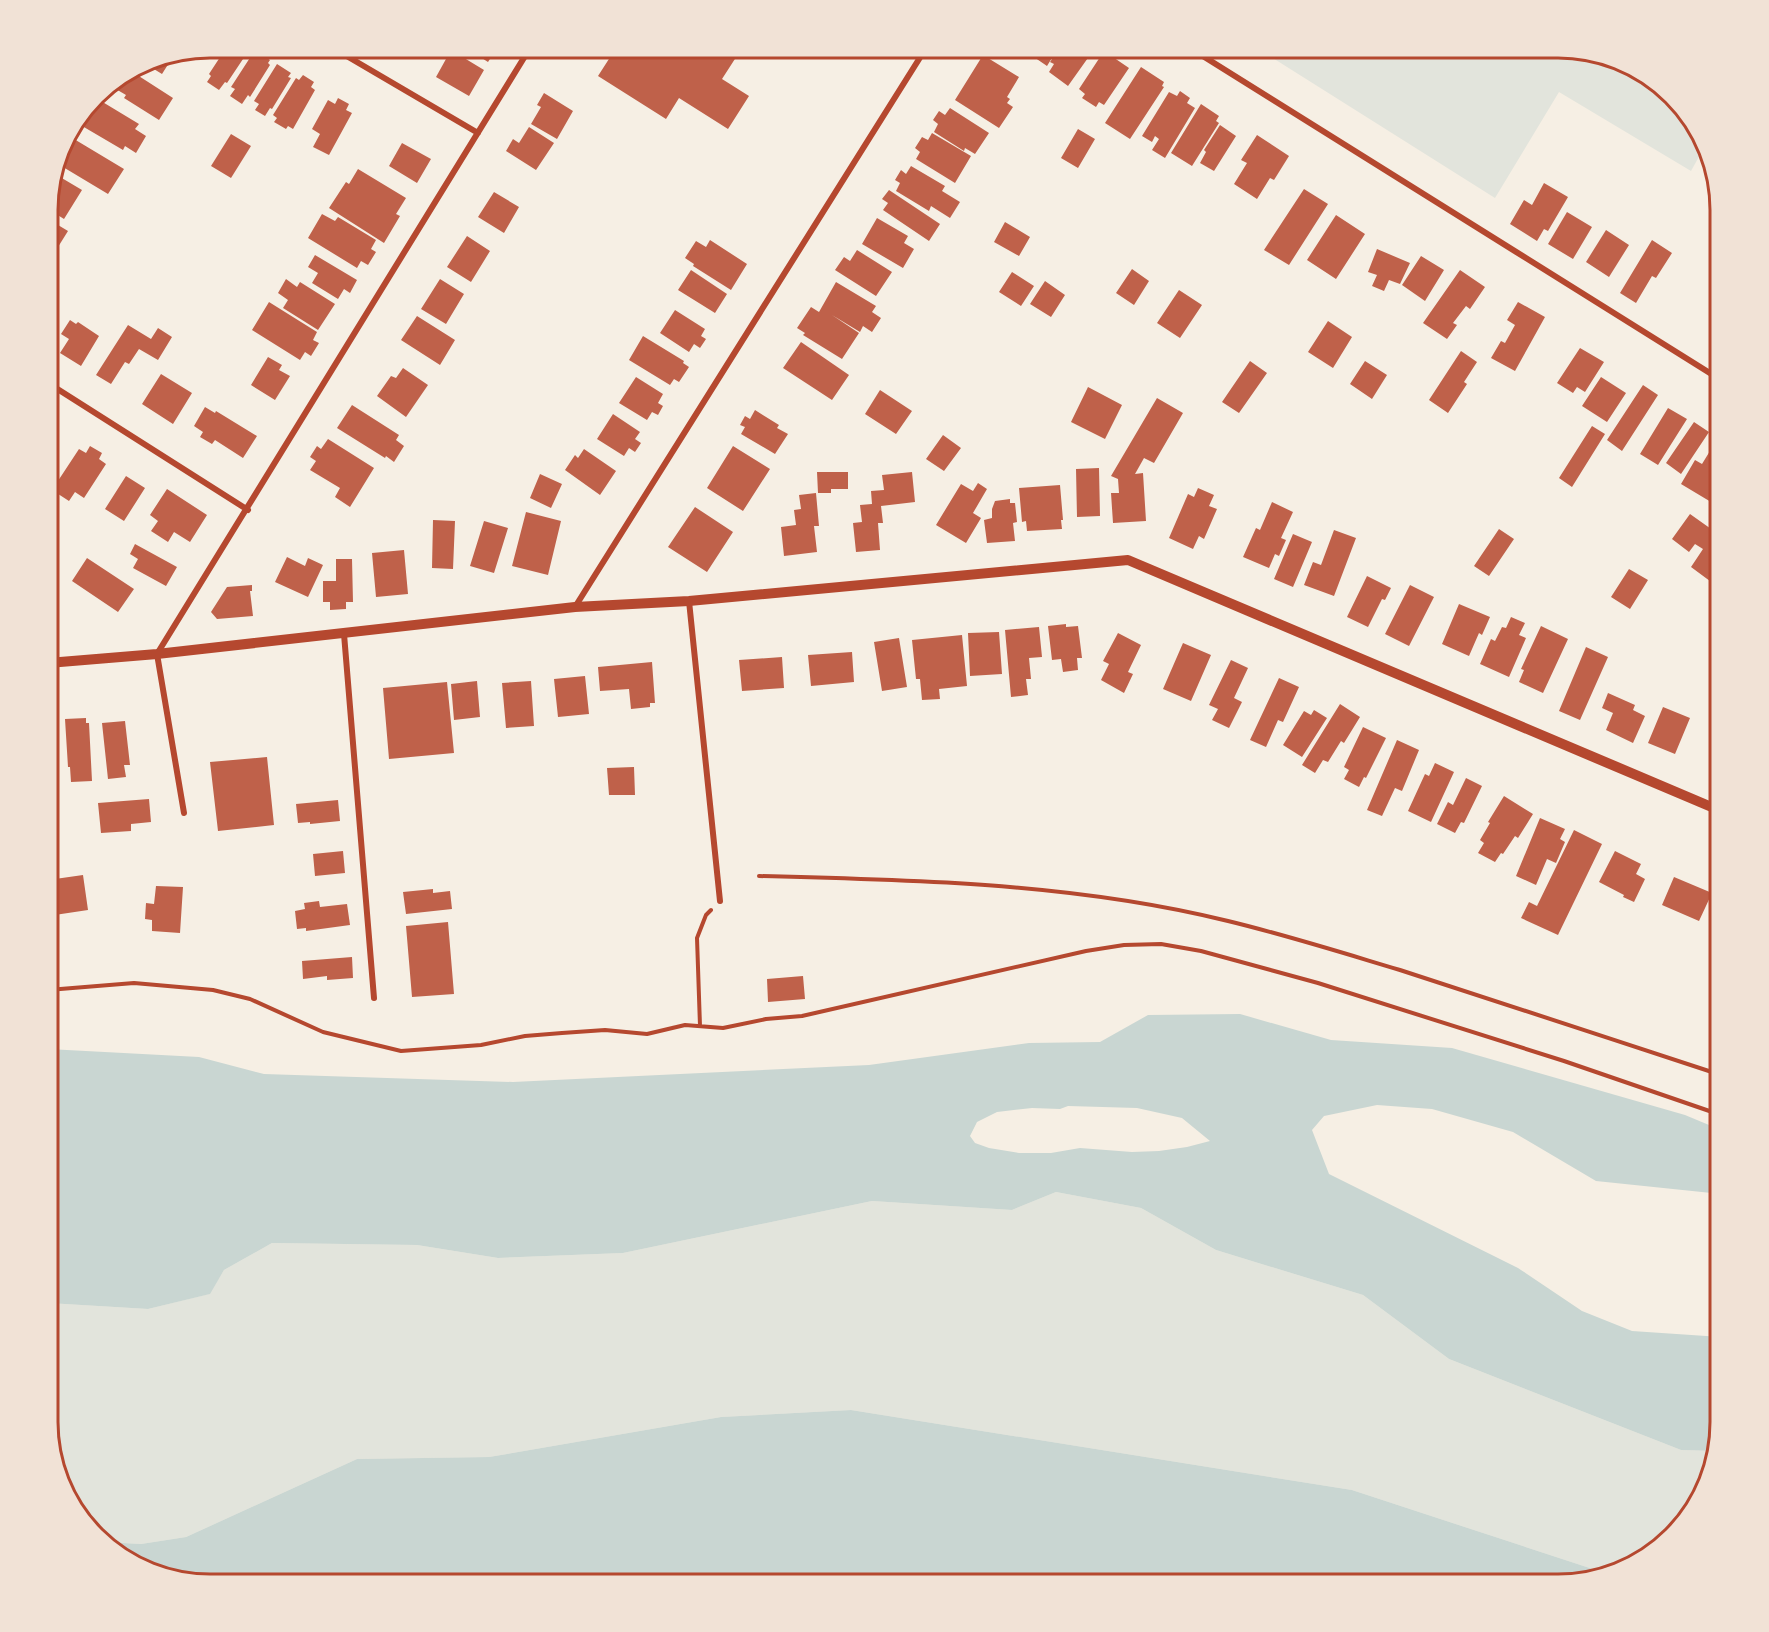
<svg xmlns="http://www.w3.org/2000/svg" width="1769" height="1632" font-family="'Noto Sans',sans-serif">
<style>
.green{fill:#e2e4dc}
.water{fill:#c9d6d2;fill-rule:evenodd}
.building{fill:#bf614a}
.lines{fill:none;stroke-linecap:round;stroke-linejoin:round}
.path{stroke:#b5482f;stroke-width:4}
.minor{stroke:#b5482f;stroke-width:6}
.tertiary{stroke:#b5482f;stroke-width:10}
.rim{fill:none;stroke:#b5482f;stroke-width:3}
</style>
<rect width="100%" height="100%" fill="#f6efe4"/>
<path class="green" d="M1257,48H1559L1621,60L1674,96L1706,144L1691,171L1559,92L1495,198Z
M1056,1192L1141,1208L1216,1250L1363,1295L1449,1359L1681,1450L1715,1451L1709,1484L1673,1537L1621,1572L1608,1574L1352,1490L851,1410L721,1417L489,1457L357,1459L186,1537L141,1544L104,1542L95,1536L60,1484L48,1432V1303L148,1309L209,1294L224,1270L272,1243L417,1245L498,1258L623,1253L872,1201L1012,1210Z"/>
<path class="water" d="M1240,1014L1331,1040L1452,1048L1685,1115L1721,1130V1194L1596,1181L1513,1132L1432,1109L1377,1105L1324,1116L1312,1130L1329,1174L1518,1268L1582,1311L1632,1331L1721,1337V1422L1715,1451L1681,1450L1449,1359L1363,1295L1216,1250L1141,1208L1056,1192L1012,1210L872,1201L623,1253L498,1258L417,1245L272,1243L224,1270L210,1294L148,1309L48,1303V1049L199,1057L264,1074L513,1082L869,1065L1029,1043L1100,1042L1148,1015ZM1068,1106L1137,1108L1182,1118L1210,1141L1187,1147L1159,1151L1132,1152L1080,1148L1051,1153H1019L989,1148L975,1143L970,1136L977,1122L997,1112L1032,1108L1060,1109Z
M851,1410L1352,1490L1608,1574L1559,1584H1112L1104,1578L1058,1577L1050,1584H210L148,1572L104,1542L141,1544L186,1537L357,1459L489,1457L721,1417Z"/>
<path class="building" d="M226,48H245L249,50L227,83L225,82L219,90L207,82L211,76L209,74Z
M466,48H497L488,62Z
M616,48H742L722,79L749,96L728,129L679,98L666,119L598,76Z
M1031,48H1058L1047,66L1028,53Z
M1060,48H1095L1068,86L1049,72L1054,64L1050,62Z
M255,50L270,60L268,63L270,65L250,97L248,95L242,104L230,96L235,89L231,87Z
M451,50L484,70L469,96L436,77Z
M1104,51L1129,68L1104,105L1099,102L1096,107L1082,98L1085,94L1079,89Z
M174,55L162,74L144,63L148,60Z
M983,55L1019,77L1007,97L1010,99L1007,103L1013,107L999,128L955,100Z
M277,64L291,73L288,77L291,78L272,109L270,108L265,116L255,110L259,104L254,101Z
M1141,67L1164,82L1162,86L1164,87L1130,139L1105,123Z
M131,71L173,98L159,120L124,98L126,95L109,85Z
M303,75L314,82L311,87L315,90L293,129L288,126L286,129L274,122L277,118L273,115L296,78L299,80Z
M1180,91L1190,98L1187,103L1195,108L1165,158L1152,150L1159,139L1155,136L1152,142L1142,136L1169,92L1177,96Z
M544,93L573,111L557,139L531,124L541,107L537,105Z
M96,98L139,124L135,129L146,136L136,153L125,146L123,150L77,123Z
M338,98L349,104L346,110L352,113L329,155L313,147L320,134L312,129L328,100L335,104Z
M1201,104L1219,116L1216,121L1219,123L1192,166L1171,153Z
M950,108L989,133L975,154L965,148L964,151L934,132L938,124L933,120L939,111L945,115Z
M1220,125L1236,136L1214,171L1200,163L1206,152L1204,150Z
M529,127L554,143L536,170L506,151L513,139L519,143Z
M1078,129L1095,139L1078,168L1061,158Z
M932,133L971,156L955,183L916,159L920,152L915,148L922,137L928,140Z
M231,134L251,146L231,178L211,166Z
M1257,135L1289,156L1274,180L1270,178L1257,199L1234,184L1247,163L1241,160Z
M74,139L124,169L108,194L58,164L63,156L60,155L65,141L71,145Z
M402,143L431,159L417,183L389,166Z
M911,166L945,186L942,191L960,202L950,218L931,206L929,211L896,191L900,183L895,180L901,170L906,174Z
M358,169L406,198L396,214L400,216L384,243L329,208L346,182L349,184Z
M55,174L82,190L64,219L48,209V199Z
M1544,183L1568,197L1548,231L1544,229L1537,241L1510,224L1524,200L1532,205Z
M1304,189L1328,204L1289,265L1264,250Z
M889,190L940,224L929,241L883,210L888,203L882,199Z
M494,192L519,207L504,233L478,217Z
M1567,212L1592,227L1573,259L1548,244Z
M322,214L335,221L338,217L376,240L371,249L376,252L368,265L361,261L357,268L308,238Z
M1336,215L1365,234L1336,279L1307,260Z
M877,218L908,236L904,243L914,249L903,268L862,244Z
M48,219L68,231L48,263Z
M1005,222L1030,237L1019,256L994,242Z
M1606,230L1629,245L1609,277L1586,262Z
M467,236L490,251L471,282L447,267Z
M710,240L747,264L731,290L693,266L694,264L685,258L696,241L706,247Z
M1652,240L1672,253L1656,278L1652,276L1636,303L1620,293Z
M1377,249L1410,263L1400,284L1389,280L1384,291L1372,286L1377,275L1368,272Z
M857,250L892,272L876,296L835,270L844,257L850,261Z
M315,255L357,280L350,293L344,289L338,299L312,283L318,273L308,267Z
M1421,256L1444,270L1425,301L1402,285Z
M1132,269L1149,281L1134,305L1116,293Z
M691,270L727,294L715,313L678,290Z
M1460,270L1485,287L1470,309L1466,306L1453,323L1457,325L1447,339L1423,323Z
M1012,272L1034,286L1021,306L999,292Z
M286,279L297,287L300,282L335,304L318,330L283,308L288,300L278,293Z
M440,279L464,294L446,324L421,309Z
M1045,281L1065,295L1051,317L1030,304Z
M836,282L876,306L872,312L881,318L872,332L863,326L860,332L832,315L859,333L842,359L803,335L805,333L797,328L811,307L819,312Z
M1179,290L1202,305L1180,338L1157,323Z
M269,302L317,332L313,340L319,343L311,356L305,352L300,360L252,330Z
M1518,302L1545,317L1515,371L1491,358L1501,341L1505,343L1515,325L1507,320Z
M675,310L705,329L701,336L706,339L700,348L694,344L689,352L660,333Z
M417,316L455,340L440,365L401,340Z
M70,320L76,324L78,322L99,336L81,366L60,353L69,339L61,334Z
M1328,321L1352,337L1333,368L1308,352Z
M128,325L151,339L158,328L172,337L158,360L139,349L129,364L125,362L111,384L96,375Z
M1721,334V354L1713,349Z
M643,336L684,361L683,363L689,367L679,382L674,379L670,385L629,360Z
M801,342L849,375L832,400L783,368Z
M1580,348L1604,362L1585,392L1577,387L1573,393L1557,383Z
M1461,351L1477,362L1464,382L1467,384L1448,413L1429,400Z
M268,357L282,365L279,370L290,376L275,400L251,385Z
M1250,361L1267,373L1239,413L1222,402Z
M1365,361L1387,375L1372,399L1350,384Z
M403,368L428,385L406,417L377,396L391,376L396,378Z
M161,374L192,393L173,424L142,404Z
M636,377L663,394L658,403L663,406L658,415L652,412L647,420L619,403Z
M1601,377L1626,393L1607,422L1582,406Z
M1643,385L1658,395L1622,451L1607,440Z
M1088,387L1122,405L1105,439L1071,422Z
M880,390L912,411L896,434L865,414Z
M1157,398L1183,413L1154,463L1144,458L1135,474L1143,473L1146,521L1113,523L1111,493H1119L1118,479L1111,476Z
M352,405L399,435L396,440L404,446L394,462L386,456L385,458L337,428Z
M205,407L215,413L216,411L257,436L243,458L215,440L212,444L200,437L203,432L194,426Z
M1668,408L1687,419L1658,465L1640,454Z
M755,410L779,425L777,428L788,434L775,454L741,434L745,427L740,425L745,416L750,419Z
M613,414L640,432L635,439L641,443L635,452L629,448L624,456L597,439Z
M1694,422L1709,432L1681,474L1666,463Z
M1592,426L1605,434L1572,487L1559,478Z
M1721,433V508L1681,484L1695,460L1702,464Z
M943,435L961,448L944,471L926,459Z
M328,439L374,468L350,507L335,497L340,488L310,470L316,461L310,457L317,446L321,449Z
M90,446L102,453L99,459L106,464L84,498L75,492L69,501L52,490L79,449L86,453Z
M733,446L770,469L743,511L707,488Z
M584,449L616,471L600,495L565,470L575,455L578,458Z
M1099,468L1100,516L1077,517L1076,469Z
M817,472H848V489H831V493H818Z
M912,472L915,502L881,506L883,523H878L880,550L856,552L853,523L862,522L860,505L872,504L871,491L884,490L882,475Z
M540,474L562,484L551,508L530,498Z
M126,476L145,488L124,521L105,509Z
M978,483L987,489L973,513L981,518L966,543L936,525L961,484L973,491Z
M1060,485L1063,520H1061L1062,529L1027,531L1026,521L1022,522L1019,488Z
M1198,488L1214,495L1209,506L1217,509L1204,539L1199,536L1193,549L1169,538L1188,494L1194,497Z
M167,489L207,515L190,542L174,532L168,542L151,531L158,521L150,515Z
M816,493L819,526H814L817,552L784,556L781,527L796,525L794,510L801,509L799,495Z
M1010,499V503H1015L1017,522L1013,523L1015,541L987,543L984,520L992,518V509L995,501Z
M1272,502L1293,512L1281,538L1286,540L1279,556L1275,554L1269,568L1243,557L1256,528L1260,530Z
M695,507L733,532L707,572L668,547Z
M526,512L561,521L548,575L512,566Z
M1690,514L1721,536V583L1718,587L1691,567L1703,549L1695,544L1689,552L1672,539Z
M433,520L455,521L453,569L432,568Z
M484,521L508,528L494,573L470,566Z
M1499,529L1514,539L1489,576L1474,566Z
M1334,530L1356,538L1334,596L1304,585L1313,562L1321,565Z
M1293,534L1312,542L1293,587L1274,579Z
M135,544L177,567L166,586L133,568L138,559L130,554Z
M404,550L408,594L376,597L372,553Z
M287,557L305,566L308,558L323,565L308,597L275,582Z
M87,558L134,589L118,612L72,581Z
M336,559H352L353,602H346V609L330,610V602H323V581H336Z
M1629,569L1648,580L1630,609L1611,597Z
M1367,576L1391,588L1385,600L1382,599L1368,627L1347,617Z
M252,585V591H250L253,616L217,619L211,612L227,587Z
M1410,585L1434,597L1409,646L1385,634Z
M1459,604L1490,617L1482,635L1479,633L1469,656L1442,644Z
M1511,617L1525,623L1519,635L1526,638L1509,677L1480,664L1491,639L1495,641L1502,627L1506,628Z
M1066,624V627L1078,626L1082,658H1077L1078,670L1063,672L1061,659L1052,660L1048,626Z
M1541,626L1568,639L1543,693L1519,682L1524,670L1521,669Z
M1039,627L1042,657L1029,658L1031,679H1026L1028,695L1011,697L1005,630Z
M999,632L1002,674L970,676L968,633Z
M1118,633L1141,645L1128,672L1133,674L1124,693L1101,680L1109,664L1103,661Z
M962,635L967,686L939,689L940,699L922,700L920,679H916L912,640Z
M899,638L907,687L882,691L874,642Z
M1183,643L1211,655L1191,701L1163,689Z
M1586,647L1608,657L1580,720L1559,711Z
M852,652L854,682L811,686L808,655Z
M782,657L784,688L742,691L739,660Z
M1231,660L1248,668L1234,698L1242,702L1229,728L1212,720L1218,709L1209,705Z
M652,662L655,703H650V707L631,709L629,689L600,691L598,667Z
M585,676L589,714L558,717L554,679Z
M1279,678L1299,687L1283,722L1278,720L1266,747L1250,740Z
M477,681L480,717L454,720L451,684Z
M531,681L534,726L506,728L502,683Z
M447,682L454,753L389,759L383,688Z
M1608,693L1635,705L1633,710L1645,716L1633,743L1606,730L1613,713L1602,708Z
M1340,704L1360,717L1344,743L1341,741L1328,762L1323,760L1315,773L1302,765Z
M1663,707L1690,718L1675,754L1648,743Z
M1721,709V722L1715,718Z
M1314,710L1327,718L1302,757L1283,745L1304,711L1311,715Z
M86,718V723H89L92,781L71,782L70,767H68L65,719Z
M125,721L130,765H124L126,777L108,779L102,723Z
M1363,727L1386,738L1366,778L1364,777L1359,787L1344,779L1349,770L1344,767Z
M1397,740L1419,750L1402,791L1395,788L1382,816L1367,810Z
M267,757L274,825L218,831L210,762Z
M1435,763L1454,772L1431,822L1408,811L1425,774L1429,776Z
M634,767L635,795H609L607,768Z
M1466,778L1482,786L1464,823L1461,822L1455,833L1437,824L1448,802L1453,805Z
M1504,796L1533,814L1518,838L1515,836L1503,854L1501,853L1495,862L1478,853L1484,843L1480,840L1490,823L1488,822Z
M149,799L151,822L131,824V831L101,833L98,803Z
M338,800L340,821L310,824V822L298,823L296,804Z
M1540,818L1565,829L1560,839L1565,842L1556,863L1547,859L1536,885L1516,876Z
M1574,830L1602,844L1558,935L1521,918L1529,902L1537,906Z
M343,851L345,873L315,876L313,854Z
M1615,851L1641,864L1636,874L1645,879L1634,902L1623,897L1624,895L1599,882Z
M83,875L88,910L48,916V880Z
M1674,877L1712,893L1699,921L1662,905Z
M156,886L183,887L180,933L152,931V920L145,919L146,903L154,904Z
M433,889V893L450,891L452,909L406,914L403,892Z
M319,901L320,907L347,904L350,925L306,931V928L297,929L295,911L305,909L304,903Z
M448,922L454,994L412,997L406,926Z
M352,957L353,978L327,980V976L303,979L302,961Z
M803,976L805,999L768,1002L767,979Z"/>
<g class="lines">
<path class="path" d="M759,876C916,880 1075,883 1228,921C1286,935 1343,953 1400,970C1507,1004 1614,1040 1721,1075
M48,990L134,983L213,990L250,999L323,1032L401,1051L481,1045L525,1036L562,1033L605,1030L647,1034L685,1025L723,1028L766,1019L802,1016L1086,951L1124,945L1161,944L1201,951L1318,983L1564,1061L1721,1115
M700,1026L697,938L706,915L711,910"/>
<path class="minor" d="M333,48L478,133
M1190,48L1721,380
M48,383L248,510
M689,601L720,901
M575,607L926,48
M344,634L374,998
M184,813L157,654L530,48"/>
<path class="tertiary" d="M48,663L157,654L575,607L689,601L1128,560L1721,811"/>
</g>
<path d="M0 0H1769V1632H0ZM210 58H1558A152 152 0 0 1 1710 210V1422A152 152 0 0 1 1558 1574H210A152 152 0 0 1 58 1422V210A152 152 0 0 1 210 58Z" fill="#f1e2d6" fill-rule="evenodd"/>
<path class="rim" d="M210 58H1558A152 152 0 0 1 1710 210V1422A152 152 0 0 1 1558 1574H210A152 152 0 0 1 58 1422V210A152 152 0 0 1 210 58Z"/>
</svg>
